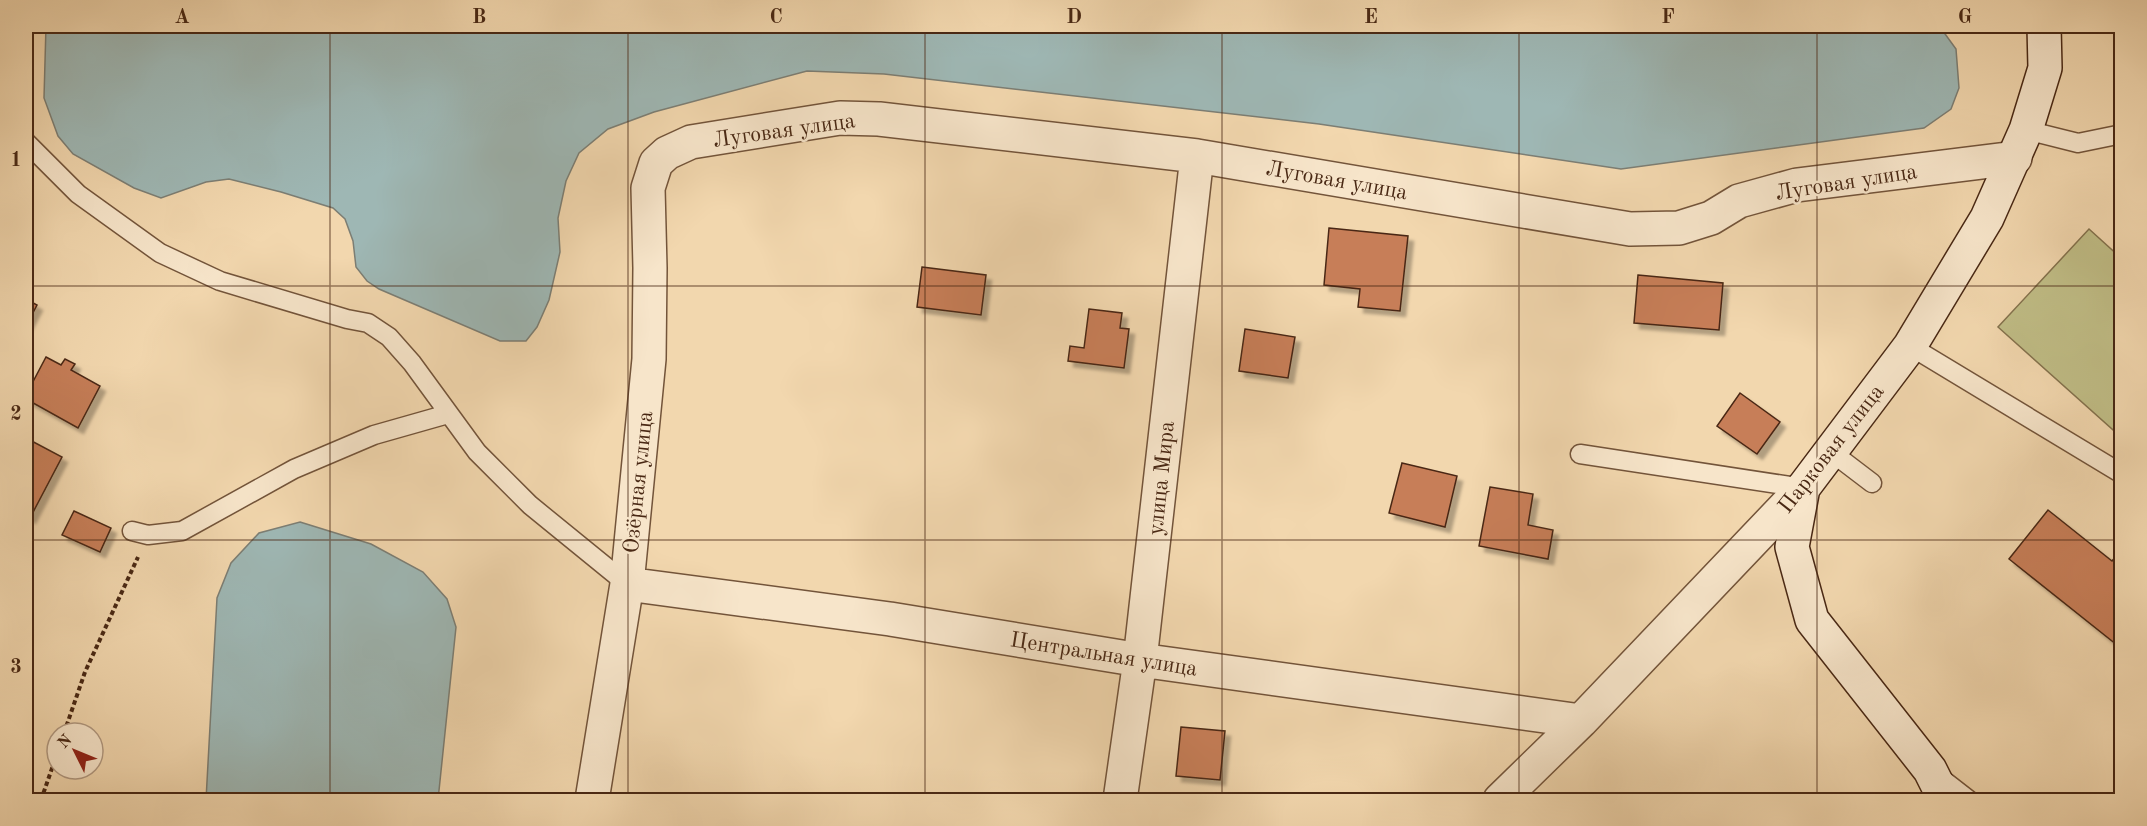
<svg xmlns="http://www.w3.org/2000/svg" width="2147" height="826" font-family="'Old Standard TT',serif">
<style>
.green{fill:#c0bd86;stroke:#84724d;stroke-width:1.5}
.water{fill:#9eb7b4;stroke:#7c7e74;stroke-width:1.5}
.building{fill:#c77e58;stroke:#492814;stroke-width:1.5;filter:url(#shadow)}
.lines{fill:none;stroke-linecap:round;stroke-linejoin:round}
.lane-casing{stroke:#73543a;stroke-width:21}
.street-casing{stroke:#73543a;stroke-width:36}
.secondary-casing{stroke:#492814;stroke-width:36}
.path{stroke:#492814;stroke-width:4;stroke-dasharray:4.5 3;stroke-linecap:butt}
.lane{stroke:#f7e5ca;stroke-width:18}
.street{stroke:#f7e5ca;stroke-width:33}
.secondary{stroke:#f7e5ca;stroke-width:33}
.grid{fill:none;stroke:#492814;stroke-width:1.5;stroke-opacity:0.55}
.labels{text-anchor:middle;stroke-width:5;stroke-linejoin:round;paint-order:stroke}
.street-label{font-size:22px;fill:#492814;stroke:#f7e5ca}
.neatline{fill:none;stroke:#492814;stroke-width:2}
.grid-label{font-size:20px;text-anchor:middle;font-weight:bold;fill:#492814}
</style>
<defs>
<filter id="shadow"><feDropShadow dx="5.5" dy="5.5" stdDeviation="1.5" flood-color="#0004"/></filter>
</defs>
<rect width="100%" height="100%" fill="#f2d7ae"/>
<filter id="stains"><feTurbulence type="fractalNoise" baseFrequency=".00333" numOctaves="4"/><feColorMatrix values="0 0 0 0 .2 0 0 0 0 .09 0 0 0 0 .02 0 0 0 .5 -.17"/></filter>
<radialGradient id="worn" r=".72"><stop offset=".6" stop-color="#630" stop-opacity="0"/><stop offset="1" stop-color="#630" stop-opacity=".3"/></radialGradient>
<path class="green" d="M2089,229L2121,258V437L1998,327Z"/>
<path class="water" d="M46,26H1936L1940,27L1956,49L1959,88L1951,109L1924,128L1621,169L1319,124L884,74L807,71L654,112L608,129L579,153L566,181L558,218L560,252L549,300L537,327L526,341H500L379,289L367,281L356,267L353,241L345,219L333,208L281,192L229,179L206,182L161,198L134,188L73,154L58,136L44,98Z
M300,522L371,544L423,572L447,599L456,627L438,800H206L217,598L231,563L259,533Z"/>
<path class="building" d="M1329,228L1408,236L1400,311L1358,307L1360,289L1324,285Z
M922,267L986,275L981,315L917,307Z
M1638,275L1723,283L1719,330L1634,323Z
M26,299L37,305L26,326Z
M1089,309L1122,313L1120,328L1129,329L1124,368L1068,361L1070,346L1084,348Z
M1245,329L1295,337L1288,378L1239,371Z
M46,357L61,365L65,359L75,364L71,370L100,386L78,428L26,399V395Z
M1740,393L1780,422L1757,454L1717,426Z
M26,438L62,457L30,518L26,515Z
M1402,463L1457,476L1445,527L1389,513Z
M1490,487L1533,494L1528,525L1553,530L1548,559L1479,546Z
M2048,510L2112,561L2122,549V649L2009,559Z
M74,511L111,528L100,552L62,535Z
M1181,727L1225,731L1220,780L1176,776Z"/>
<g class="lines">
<defs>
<path id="lane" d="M2026,130L2078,143L2122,134
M26,142L78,194L160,253L220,281L347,319L368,323L389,337L412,363L477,452L530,505L627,584
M1910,346L2122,474
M1830,451L1872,483
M1580,454L1803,488
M132,531L148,535L182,531L294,469L374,435L448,414
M1942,779L1969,800"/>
<path id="street" d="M627,584L890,619L1140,660L1581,721
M592,800L627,584L649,359L650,268L648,188L656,163L667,153L691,142L840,118L879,119L1197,156L1630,229L1679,228L1711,218L1739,201L1797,185L2015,158
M1120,800L1140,660L1197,156
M1500,800L1581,721L1803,488"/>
<path id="secondary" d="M1945,800L1930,770L1812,620L1792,547L1803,488L1910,346L1987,218L2026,130L2045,68L2044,26"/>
</defs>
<use href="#lane" class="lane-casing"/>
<use href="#street" class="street-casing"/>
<use href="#secondary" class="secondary-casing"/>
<path class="path" d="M64,733L85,672L138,557
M41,800L57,754"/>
<use href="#lane" class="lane"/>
<use href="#street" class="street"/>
<use href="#secondary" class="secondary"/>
</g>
<path class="grid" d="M330,26V800M628,26V800M925,26V800M1222,26V800M1519,26V800M1817,26V800M26,286H2122M26,540H2122"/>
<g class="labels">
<g class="street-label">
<text transform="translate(784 129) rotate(-8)" y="8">Луговая улица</text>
<text transform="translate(1337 179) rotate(10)" y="8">Луговая улица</text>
<text transform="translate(1846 181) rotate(-9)" y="8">Луговая улица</text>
<text transform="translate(1830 448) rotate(-52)" y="8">Парковая улица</text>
<text transform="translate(1160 478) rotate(-84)" y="8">улица Мира</text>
<text transform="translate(637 482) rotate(-84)" y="8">Озёрная улица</text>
<text transform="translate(1104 653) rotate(9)" y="8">Центральная улица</text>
</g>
</g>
<rect width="2147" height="826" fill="none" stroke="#f2d7ae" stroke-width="66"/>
<g transform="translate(75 751) rotate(313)"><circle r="28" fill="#f7e5ca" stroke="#b19981" stroke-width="1.5"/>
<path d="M0-4.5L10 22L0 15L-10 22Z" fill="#8f2418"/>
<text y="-9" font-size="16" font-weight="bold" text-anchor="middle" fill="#492814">N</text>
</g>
<rect x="33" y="33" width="2081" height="760" class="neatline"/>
<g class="grid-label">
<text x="182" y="23">A</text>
<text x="479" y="23">B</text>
<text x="776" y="23">C</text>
<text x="1074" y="23">D</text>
<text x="1371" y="23">E</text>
<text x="1668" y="23">F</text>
<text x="1965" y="23">G</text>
<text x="16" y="166">1</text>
<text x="16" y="420">2</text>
<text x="16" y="673">3</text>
</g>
<rect width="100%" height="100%" filter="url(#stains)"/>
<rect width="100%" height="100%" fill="url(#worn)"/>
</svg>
